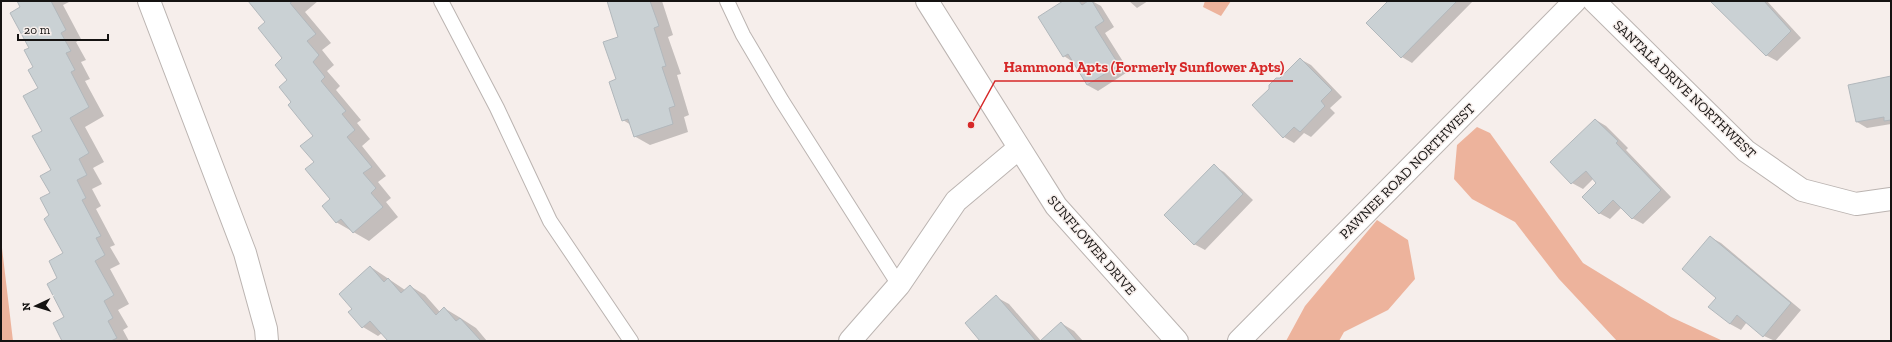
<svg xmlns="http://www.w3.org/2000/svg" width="1892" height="342" font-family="'Zilla Slab',serif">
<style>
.green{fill:#edb39c}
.shadow{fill:#0003}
.building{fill:#cad1d4;stroke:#b2b8bc}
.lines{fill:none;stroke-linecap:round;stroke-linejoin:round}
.lane-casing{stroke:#bbb4b1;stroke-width:16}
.street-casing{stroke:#bbb4b1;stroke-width:24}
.lane{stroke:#fff;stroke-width:14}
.street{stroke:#fff;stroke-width:22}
.labels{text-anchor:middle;stroke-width:3;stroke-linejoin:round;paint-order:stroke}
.street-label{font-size:14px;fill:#151312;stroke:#f6eeeb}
.leader{fill:none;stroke:#d62828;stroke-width:1.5}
.callout-dot{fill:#d62828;stroke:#f6eeeb;stroke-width:1.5}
.callout-label{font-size:15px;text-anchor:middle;font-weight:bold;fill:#d62828;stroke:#f6eeeb;stroke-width:3;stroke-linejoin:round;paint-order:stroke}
</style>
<rect width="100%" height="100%" fill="#f6eeeb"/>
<path class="green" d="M1205,1H1231L1221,16L1203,7Z
M1477,127L1490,133L1583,263L1671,317L1723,341H1617L1559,279L1515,222L1472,199L1454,179L1457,145Z
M1377,220L1408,240L1415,279L1388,310L1344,332L1339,341H1286L1305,306Z
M1,246L2,248L13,341H1Z"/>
<path class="shadow" d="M18,1H71L63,5L81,39L76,42L86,60L81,62L90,79L85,81L104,116L85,127L104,162L93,168L102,184L92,189L101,206L96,209L115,245L110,247L120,264L110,269L129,304L118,310L128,327L123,330L129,341H63L65,317L59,278L64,254L50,216L52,170L43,131L39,88L22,7Z
M249,1H318L305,12L331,43L322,50L334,65L327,71L340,86L336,90L361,120L357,123L370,139L362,146L386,176L378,182L391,198L386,202L398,217L369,241L336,222L332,199L315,162L314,136L293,102L284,58L267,22Z
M608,1H662L673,35L668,37L681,74L677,75L689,115L684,117L688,132L650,145L634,136L631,125L623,120L617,80L619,38Z
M1065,1H1084L1086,3L1092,1L1101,6L1114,27L1105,33L1129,71L1098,91L1087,85L1073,62L1064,56Z
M1129,1H1148L1137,8Z
M1389,1H1473L1412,63L1402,57Z
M1712,1H1767L1801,38L1777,61L1766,55Z
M1300,59L1311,65L1342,97L1330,108L1335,113L1311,137L1304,133L1294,143L1284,137L1281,79Z
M1891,78V124L1867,128L1857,122Z
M1596,120L1606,126L1628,148L1626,150L1671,197L1643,224L1632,218L1622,207L1610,219L1599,213L1598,183L1594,178L1583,189L1572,183L1552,163Z
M1214,166L1224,172L1253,200L1205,250L1194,244Z
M1710,237L1721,243L1801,310L1775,341L1764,336L1747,322L1741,330L1730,324L1718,298Z
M371,267L405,290L410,286L425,295L440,312L444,308L459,317L476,328L487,341H389L382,333L378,336L363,327L354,309Z
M996,297L1009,304L1041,341H981Z
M1061,323L1074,331L1083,341H1041Z"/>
<path class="building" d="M17,1H51L66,30L61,33L71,51L66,53L75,70L71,72L89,107L70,118L89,153L79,159L87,175L77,180L86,198L82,200L101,236L96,238L105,255L95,261L114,295L104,301L113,318L108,321L117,338L111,341H62L53,323L64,317L47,284L57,278L49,261L63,253L44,219L49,215L40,198L50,193L40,176L51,170L32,136L42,131L23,96L38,88L28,70L33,67L24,50L29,48L10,13L20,7Z
M248,1H293L290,3L316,34L307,41L319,55L313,62L325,77L321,81L346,111L342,114L355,130L347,137L372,167L363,173L376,188L371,193L383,207L353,233L341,219L336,223L322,206L330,199L305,169L314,162L300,146L313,136L288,105L291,102L279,87L287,80L275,65L282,58L258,28L265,22Z
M607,1H650L659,26L654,28L666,66L662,67L675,106L669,108L673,124L634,137L628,119L622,121L609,82L616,79L603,42L618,37Z
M1063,1H1079L1082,5L1088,1H1092L1104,21L1095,27L1119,65L1087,85L1068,54L1063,57L1038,17Z
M1388,1H1457L1401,58L1366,23Z
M1710,1H1764L1791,31L1766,56Z
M1300,58L1332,90L1321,101L1325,106L1300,132L1294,127L1283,138L1252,105L1269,89V85L1276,78H1280Z
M1891,76V120L1884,121V117L1856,122L1848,85Z
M1595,119L1618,141L1616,143L1661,190L1632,219L1613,200L1599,214L1582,197L1596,183L1586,171L1571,184L1550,162Z
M1214,164L1243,194L1194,245L1164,215Z
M1710,236L1791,303L1763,337L1737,315L1730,324L1708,307L1716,298L1682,269Z
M370,266L384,282L388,278L401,293L410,285L436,315L444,307L456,321L460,318L481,341H388L370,321L362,328L348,312L352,309L339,294Z
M996,295L1036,341H980L965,323Z
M1061,322L1077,341H1040Z"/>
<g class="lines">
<defs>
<path id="lane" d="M441,1L497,108L550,221L631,341
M727,1L743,35L782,101L899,285"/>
<path id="street" d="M149,1L245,253L266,329L267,341
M927,1L1056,206L1177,341
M1594,1L1746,151L1802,190L1856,204L1891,199
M850,341L899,285L956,201L1019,148
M1239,341L1575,1"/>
</defs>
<use href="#lane" class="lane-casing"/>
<use href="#street" class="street-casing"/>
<use href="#lane" class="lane"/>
<use href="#street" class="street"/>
</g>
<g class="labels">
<g class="street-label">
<text transform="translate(1685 89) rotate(44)" y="5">SANTALA DRIVE NORTHWEST</text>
<text transform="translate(1407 171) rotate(-45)" y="5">PAWNEE ROAD NORTHWEST</text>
<text transform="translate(1092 245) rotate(49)" y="5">SUNFLOWER DRIVE</text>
</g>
</g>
<path class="leader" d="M971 125L995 81H1293"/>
<circle class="callout-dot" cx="971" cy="125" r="4"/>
<g class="callout-label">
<text x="1144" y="72">Hammond Apts (Formerly Sunflower Apts)</text>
</g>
<rect width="1892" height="342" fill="none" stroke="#151312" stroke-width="4"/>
<g transform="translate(36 306) rotate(266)" stroke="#f6eeeb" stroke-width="3" paint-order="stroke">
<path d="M0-3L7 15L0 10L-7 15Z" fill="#151312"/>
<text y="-6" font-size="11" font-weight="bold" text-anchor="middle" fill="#151312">N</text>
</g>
<path d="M18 34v6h90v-6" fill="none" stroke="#151312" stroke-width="2"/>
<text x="24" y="34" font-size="12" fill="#151312" stroke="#f6eeeb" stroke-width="3" paint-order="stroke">20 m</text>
</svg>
